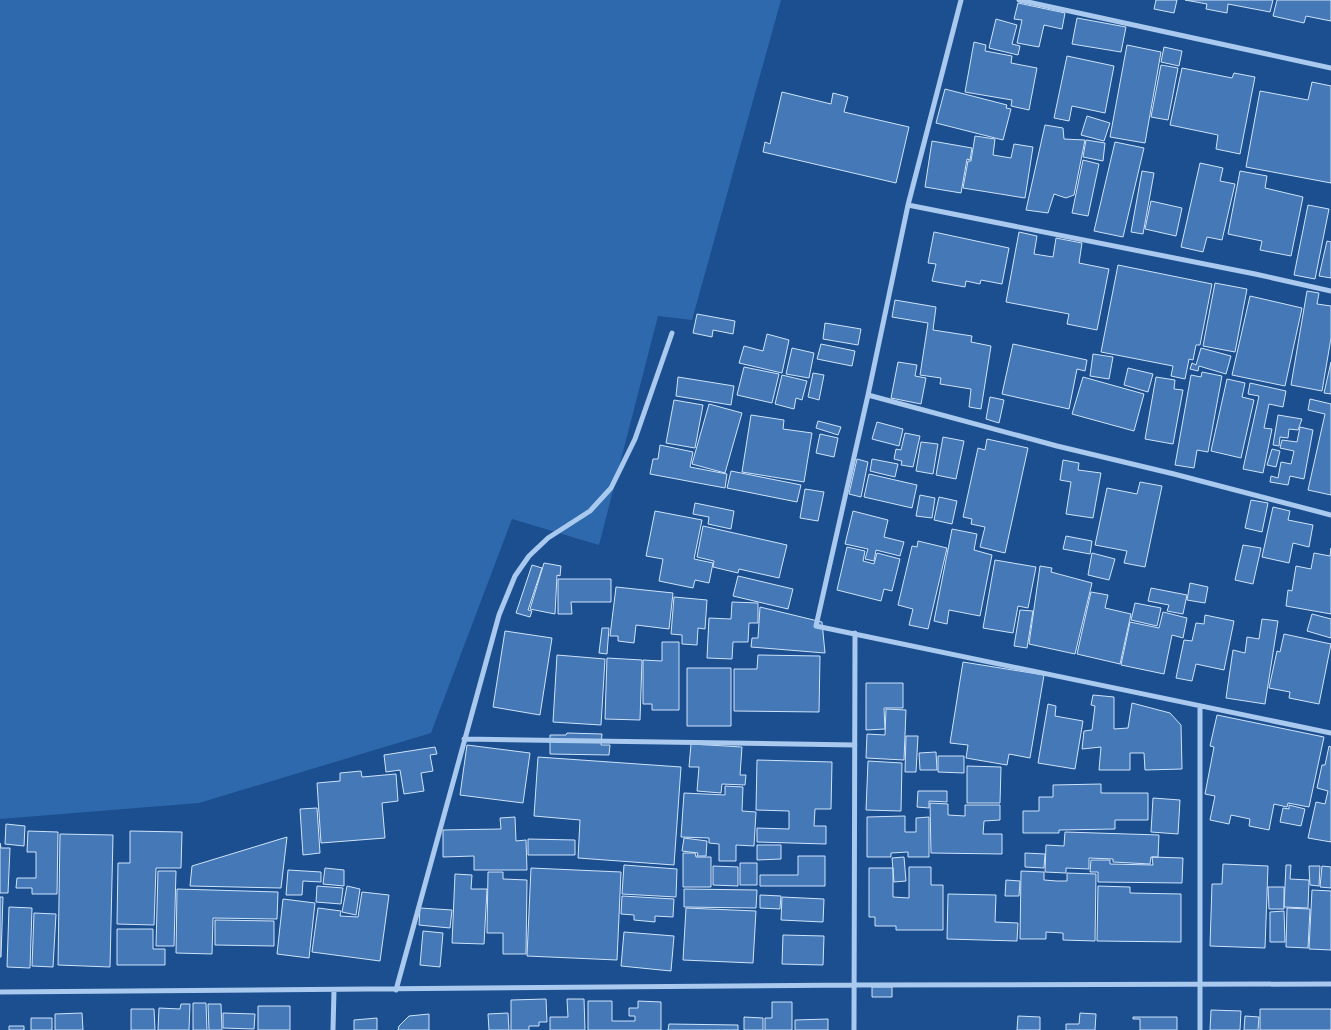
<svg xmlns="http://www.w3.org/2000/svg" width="1331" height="1030" font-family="Poppins,sans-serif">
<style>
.green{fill:#2e69ad}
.building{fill:#4478b7;stroke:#cfe3fa}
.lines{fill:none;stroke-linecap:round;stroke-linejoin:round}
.minor{stroke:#a9c9ee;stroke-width:5}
</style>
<rect width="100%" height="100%" fill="#1b4f8f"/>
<path class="green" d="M0,0H781L692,320L658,316L599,545L512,519L431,733L199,803L0,819Z"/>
<path class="building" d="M1156,0H1177L1174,13L1154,9Z
M1185,0H1273L1270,12L1228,4L1227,13L1206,9L1207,4Z
M1277,0H1331V21L1306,16L1304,23L1273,16Z
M1018,3L1065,13L1062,29L1044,25L1039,47L1017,43L1022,20L1014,19Z
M1077,18L1126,27L1121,52L1072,44Z
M996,19L1017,25L1012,44L1020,46L1018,55L989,48Z
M974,42L986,45L985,51L1012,56L1011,63L1037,68L1029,110L1011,106L1012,100L965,92Z
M1127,45L1161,52L1145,143L1110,137Z
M1164,47L1182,51L1179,66L1161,62Z
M1067,56L1114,66L1105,113L1072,106L1069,121L1054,118Z
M1161,65L1178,68L1168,120L1151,117Z
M1182,68L1232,78L1234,73L1255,77L1240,154L1216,149L1218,135L1170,125Z
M1312,82L1331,86V183L1246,167L1260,91L1308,100Z
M945,89L1007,105L1006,108L1011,109L1003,140L936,123Z
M782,92L831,104L833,93L848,97L844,112L909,127L896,183L763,152L765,142L770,144Z
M1087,116L1110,123L1104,141L1081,135Z
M1045,125L1063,128L1064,139L1085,140L1074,195L1066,198L1054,194L1048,213L1026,210Z
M975,136L995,139L993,155L1011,158L1014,144L1033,147L1025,198L963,188L968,161H971Z
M1086,140L1105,143L1103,161L1083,157Z
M932,141L972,148L970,160L967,159L961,193L925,187Z
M1115,142L1144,148L1123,237L1094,231Z
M1083,160L1099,164L1088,216L1072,213Z
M1200,163L1223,168L1220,181L1235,184L1222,240L1207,237L1203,252L1181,247Z
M1142,171L1154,173L1143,234L1131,232Z
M1240,171L1267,176L1265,188L1303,197L1291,256L1260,250L1262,241L1228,234Z
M1151,201L1182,208L1176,236L1145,229Z
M1308,205L1329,209L1315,279L1294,275Z
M934,232L1009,248L1002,284L981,280L980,284L966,281L965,287L932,281L936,264L928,263Z
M1019,232L1037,236L1034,254L1053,257L1056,238L1082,243L1079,263L1109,269L1097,330L1067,324L1069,314L1006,302Z
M1327,241L1331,242V278L1319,276Z
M1118,265L1212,284L1200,345H1196L1193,360L1189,359L1185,379L1171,376L1173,366L1101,352Z
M1215,283L1247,289L1235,352L1203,346Z
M1307,291L1319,293L1317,304L1331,306V338L1322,391L1291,385Z
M1250,296L1302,308L1285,386L1232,375Z
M895,300L936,307L933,330L972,336L971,342L991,346L981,409L969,407L971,389L940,384L941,378L920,375L928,323L892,317Z
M697,314L735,321L733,334L713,330L712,337L693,333Z
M825,323L861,329L858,345L823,339Z
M767,334L789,340L782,373L739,363L744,346L763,351Z
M821,344L855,351L852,366L817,359Z
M1013,344L1087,360L1085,371L1077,369L1069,409L1002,394Z
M792,348L814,353L809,378L786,374Z
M1201,348L1231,356L1226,374L1199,366L1198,371L1190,369L1192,363L1196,365Z
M1093,354L1113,357L1109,379L1090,376Z
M898,362L917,365L915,376L926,378L921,404L891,398Z
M1331,362V394L1324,393Z
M744,367L779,374L772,403L737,395Z
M1128,368L1153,374L1148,392L1124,385Z
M1202,372L1222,376L1208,452L1197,450L1194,468L1175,465L1191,375L1201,377Z
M813,373L824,375L819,400L808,397Z
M782,375L807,381L802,400L796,398L794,409L775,404Z
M678,377L734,386L731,405L676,396Z
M1083,377L1144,394L1134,431L1072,414Z
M1156,377L1175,380L1174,389L1183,390L1173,444L1145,439Z
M1227,379L1245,383L1242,397L1254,400L1241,458L1211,451Z
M1250,383L1286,391L1283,407L1269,404L1264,428L1272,429L1263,473L1243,469L1259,396L1248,394Z
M990,397L1004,400L999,423L986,419Z
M1310,399L1331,404V495L1308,490L1325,414L1308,410Z
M674,400L703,405L695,448L666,443Z
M709,404L742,413L725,473L692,464Z
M751,415L784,420L783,429L812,433L804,482L742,472Z
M1278,415L1302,419L1298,430L1289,429L1288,438L1280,437L1279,446L1273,445Z
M818,421L841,427L838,435L816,428Z
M877,422L903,429L899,446L872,439Z
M1300,427L1313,430L1304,479L1290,476L1288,485L1270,482L1271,476L1278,478L1281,462L1291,464L1294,451L1280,448L1282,440L1297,442Z
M905,433L920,436L913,467L901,465L902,461L894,459L896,449L901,450Z
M820,434L838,438L834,457L816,453Z
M943,437L964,441L956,479L936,475Z
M987,439L1028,448L1005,553L980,547L985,527L971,524L972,519L963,517L978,448L985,450Z
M921,442L938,444L933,474L916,471Z
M660,445L693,452L690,467L727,474L725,488L650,474L653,459H658Z
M1272,449L1280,451L1276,467L1267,465Z
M857,459L868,462L861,497L849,494Z
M872,459L898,464L895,477L870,471Z
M1063,460L1079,463L1078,470L1101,473L1093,518L1066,514L1071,482L1060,480Z
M731,471L801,485L797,502L727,488Z
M869,474L917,485L912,508L864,497Z
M1140,482L1162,486L1145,567L1124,563L1127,551L1095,545L1107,488L1137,494Z
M805,489L824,492L818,521L800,518Z
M920,495L935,498L932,518L916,516Z
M939,497L957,501L952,524L934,520Z
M1251,500L1268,503L1262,532L1245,528Z
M695,503L734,511L731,529L708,524L709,517L693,514Z
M1273,507L1290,511L1288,520L1313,525L1309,547L1293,543L1289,563L1262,557Z
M655,511L702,520L694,559L713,563L709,583L695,580L693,588L659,581L663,559L646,556Z
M853,511L888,520L884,537L904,542L900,556L876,550L874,561L865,559L868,549L845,544Z
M703,526L787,545L779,578L739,569L738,573L713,567L714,561L697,557Z
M952,529L977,534L974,550L992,555L980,616L949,610L947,624L934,621Z
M1066,536L1092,541L1090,554L1063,549Z
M918,541L947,548L928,629L909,625L913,609L898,605L912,546L917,547Z
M1243,545L1261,548L1253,584L1235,580Z
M847,547L865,551L863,561L874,564L877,553L900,559L892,591L884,589L881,601L837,590Z
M1331,548V614L1286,606L1288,590L1292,591L1296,566L1311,569L1314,553L1330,556Z
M1092,553L1115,559L1109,580L1088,575Z
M995,560L1036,567L1028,608L1018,606L1013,633L983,628Z
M544,563L561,566L560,576L557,575L555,614L530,609Z
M532,565L542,568L528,610L532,611L530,617L516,613Z
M1040,566L1052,568L1051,572L1092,583L1075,654L1029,644Z
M738,576L793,589L788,609L733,596Z
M558,579H611V602H571L572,614H558Z
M1190,583L1208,587L1205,603L1187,600Z
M616,587L673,593L669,629L636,625L634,643L618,641V636H610Z
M1151,588L1187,595L1183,614L1167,611L1169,605L1148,601Z
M1091,592L1108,595L1105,608L1131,614L1120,664L1077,654Z
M674,597L707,600L705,629L698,628L697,645L682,644V635L671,634Z
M732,602L758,603V623H749L748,642H733L732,659L707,658L709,618L731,619Z
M1135,603L1161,608L1157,626L1131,620Z
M760,607L822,622L825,653L751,647L752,638H758Z
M1020,610L1033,611L1027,648L1014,646Z
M1163,612L1187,618L1183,638L1172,635L1164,674L1121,665L1130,622L1159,628Z
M1312,614L1331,619V638L1307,631Z
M1205,615L1234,621L1224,670L1196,664L1192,681L1176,678L1184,640L1192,641L1196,623L1204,624Z
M1262,619L1278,621L1265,704L1226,698L1233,650L1245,653L1247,637L1259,639Z
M602,628H609L607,654L599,653Z
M505,631L552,638L540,715L493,707Z
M1284,634L1331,644L1319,704L1289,698L1290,692L1269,688L1277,651L1280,652Z
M662,642H679V710H652V704H643V660L662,661Z
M557,655L605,659L601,725L553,722Z
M758,655L820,656L819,712L734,711V669H757Z
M607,658L642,660L640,720L605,719Z
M963,662L1044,675L1030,758L1009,754L1007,765L966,758L968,745L950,743Z
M687,668H731V726H687Z
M866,683H903V708H884L885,729L866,730Z
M1093,695L1114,697V729L1128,728L1132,703L1170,713L1181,725L1182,769L1145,770L1144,753H1130V770H1099L1101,747L1082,749L1084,731L1092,730L1095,706L1091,705Z
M1048,704L1056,706L1055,716L1083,721L1075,769L1038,763Z
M886,709L906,710L904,760L866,758L867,734L885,735Z
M1217,715L1324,737L1309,807L1288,803L1287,807L1274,804L1269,830L1249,826L1250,819L1231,815L1229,824L1210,820L1215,796L1205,794L1214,747L1210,746Z
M567,733L602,734L601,745H610L609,755L550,754V735H566Z
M906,736H918L916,772H905Z
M691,744L742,747L740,775H746L745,785L722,784L721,793L697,791L699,767H689Z
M467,745L530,753L523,803L460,795Z
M1329,746L1331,747V842L1308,838L1316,802L1325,804L1328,791L1317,788L1322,765H1325Z
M435,747L437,754L430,755L433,771L421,773L424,791L404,794L400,770L386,772L384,755Z
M936,752L937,770H920L919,753Z
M938,756H964V773L938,772Z
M538,757L681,767L674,865L578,858L580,820L534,816Z
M757,760L832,762L831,809H815L814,826H826V844L757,842V828L789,829V811L756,810Z
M868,761L902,763L901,811L866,810Z
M967,766L1001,767L1000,803H967Z
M361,771L362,777L396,774L398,801L382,803L385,838L321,843L317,783L340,781V773Z
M1101,784V793H1148V820H1115V829L1059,830V833H1023V811H1039V797H1053V785Z
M725,786L743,787L742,811L756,812L754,846L736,845V861H719V844L709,843V838L681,837L684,793L725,795Z
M918,791H947V802L929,801V808L917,807Z
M1153,798L1180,800L1178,834L1151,832Z
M930,803L948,804V815L965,816V805H1000V820L984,821L983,834H1002V854L931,853Z
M1289,805L1305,809L1301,826L1280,822L1283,808L1289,809Z
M317,808L320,853L303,855L300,809Z
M905,816V832H916V818L929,817V857H908V852L891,853V857H867V817Z
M515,817L516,841L526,840L527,870H474V856L443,857V830L501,829L500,818Z
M6,824L25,826L24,846L5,844Z
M28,831L58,832L57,894H32V888H16L17,878H36V852H27Z
M130,831L182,832L181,868H156L154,925L117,924L118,863H130Z
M1065,832L1159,835L1158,857H1151L1150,864L1113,862V859L1089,858V869L1066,868V873L1045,872L1046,845L1064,846Z
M60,834L113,835L110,967L58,965Z
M287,837L281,888L190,886L192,866Z
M684,838L707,841L706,856H697L698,853L682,851Z
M528,839L575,840V855H528Z
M0,843L1,848H10L8,893H0Z
M757,845H781V859L757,860Z
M683,853H695L696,857H711V887H683Z
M1025,853L1045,854L1044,868L1025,867Z
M798,856H825V886H760V875H798Z
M904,857L906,881L894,882L892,858Z
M1152,857L1183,858L1182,883L1098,882V872H1090L1091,860H1110V864L1153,865Z
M740,863H757V885H740Z
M1223,864L1268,866L1265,948L1210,946L1212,884H1222Z
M624,865L677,869L676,897L622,894Z
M1286,865H1291L1290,879L1309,880L1308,908L1284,907Z
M713,866L738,867V886L713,885Z
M1309,866H1320L1319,886L1310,885Z
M1322,866L1331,867V888L1320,887Z
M909,867H931V885H943V930H896V926H875V917H869V868H893V897L909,898Z
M325,868L344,870V886L323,884Z
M531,868L621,872L617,960L527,956Z
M288,870L321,872V882L303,881L302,895H286Z
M158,871H176L174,946H156Z
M1021,871L1044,872V880L1057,881H1067V873L1096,874L1095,941L1063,940V933L1046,932V939H1020Z
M488,872H503V879L527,880L526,954H503V933H487Z
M455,874L472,875L471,889H487L484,944L452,943Z
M1006,880L1020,881L1019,896H1005Z
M317,886L343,888L341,904L316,902Z
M347,886L360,889L356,915L342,912Z
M1098,886L1130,887V893L1181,894V942L1097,941Z
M1268,887H1284V909H1269Z
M177,889L278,892L277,919L213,918L212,954L176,953Z
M684,889L757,890L756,908L684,907Z
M1312,890L1331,891V950L1309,949Z
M362,892L389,895L380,961L312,952L318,908L341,911L340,916L358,917Z
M948,894L996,895L995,922L1018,923L1017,941L947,939Z
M760,895L781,896L780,909L760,908Z
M622,896L674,899L673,917L655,916V922L634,920V915L621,914Z
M0,897H3L1,957H0Z
M782,897L824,899L823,922L781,920Z
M283,899L315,903L309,958L277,954Z
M9,907L32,908L30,968L7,967Z
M420,908L452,910L450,928L419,925Z
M686,908L756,911L753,963L683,960Z
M1287,908L1310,909L1308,948L1286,947Z
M1284,911L1285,942H1270V912Z
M34,913L56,914L53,967L32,966Z
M215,920L274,921V946L215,945Z
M117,929H153V949H165V965H117Z
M423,931L443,933L440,967L420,965Z
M624,932L674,936L671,971L621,966Z
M783,935L824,936L823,965L782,964Z
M872,987H892V997H872Z
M546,999L547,1022H539V1026H529V1030H511V1000Z
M567,999H584L585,1030H550V1017H568Z
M588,1001H612V1021H635V1016H629V1008H638V1001L661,1002V1030H588Z
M772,1002H792V1030H765V1018H772Z
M193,1003H206L207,1030H193Z
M181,1004H190L189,1030H158L159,1008L180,1009Z
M208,1004H221L222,1030H209Z
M258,1006H290V1030H258Z
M131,1009H154L155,1030H131Z
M1260,1009H1331V1030H1260Z
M1211,1010L1241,1011L1240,1030H1210Z
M82,1013L83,1030H55V1014Z
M223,1013L255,1014L254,1029L223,1028Z
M508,1013L509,1030H489L488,1014Z
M1080,1013L1096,1014L1095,1030H1066V1024H1079Z
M429,1014V1030H398L399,1026L409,1016Z
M1018,1016L1040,1017V1030H1017Z
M1245,1016L1259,1017L1258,1030H1244Z
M744,1017L763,1018V1030H744Z
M1133,1017H1177V1030H1140V1019H1133Z
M31,1018H52V1030H31Z
M377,1018V1030H354V1020Z
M828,1019V1030H795V1020Z
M669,1024L738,1025V1030H668Z
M9,1026H24V1030H9Z"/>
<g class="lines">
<path class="minor" d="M961,0L908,205L868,395L816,626L1331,733
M1019,0L1331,68
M908,205L1255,274L1331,291
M868,395L1057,446L1174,474L1331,515
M1200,707V1030
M464,739L855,745
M396,990L499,615L515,576L529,556L548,538L590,511L611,488L635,439L672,333
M0,992L855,985L1331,984
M333,1030L334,990
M854,1030L855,633"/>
</g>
</svg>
